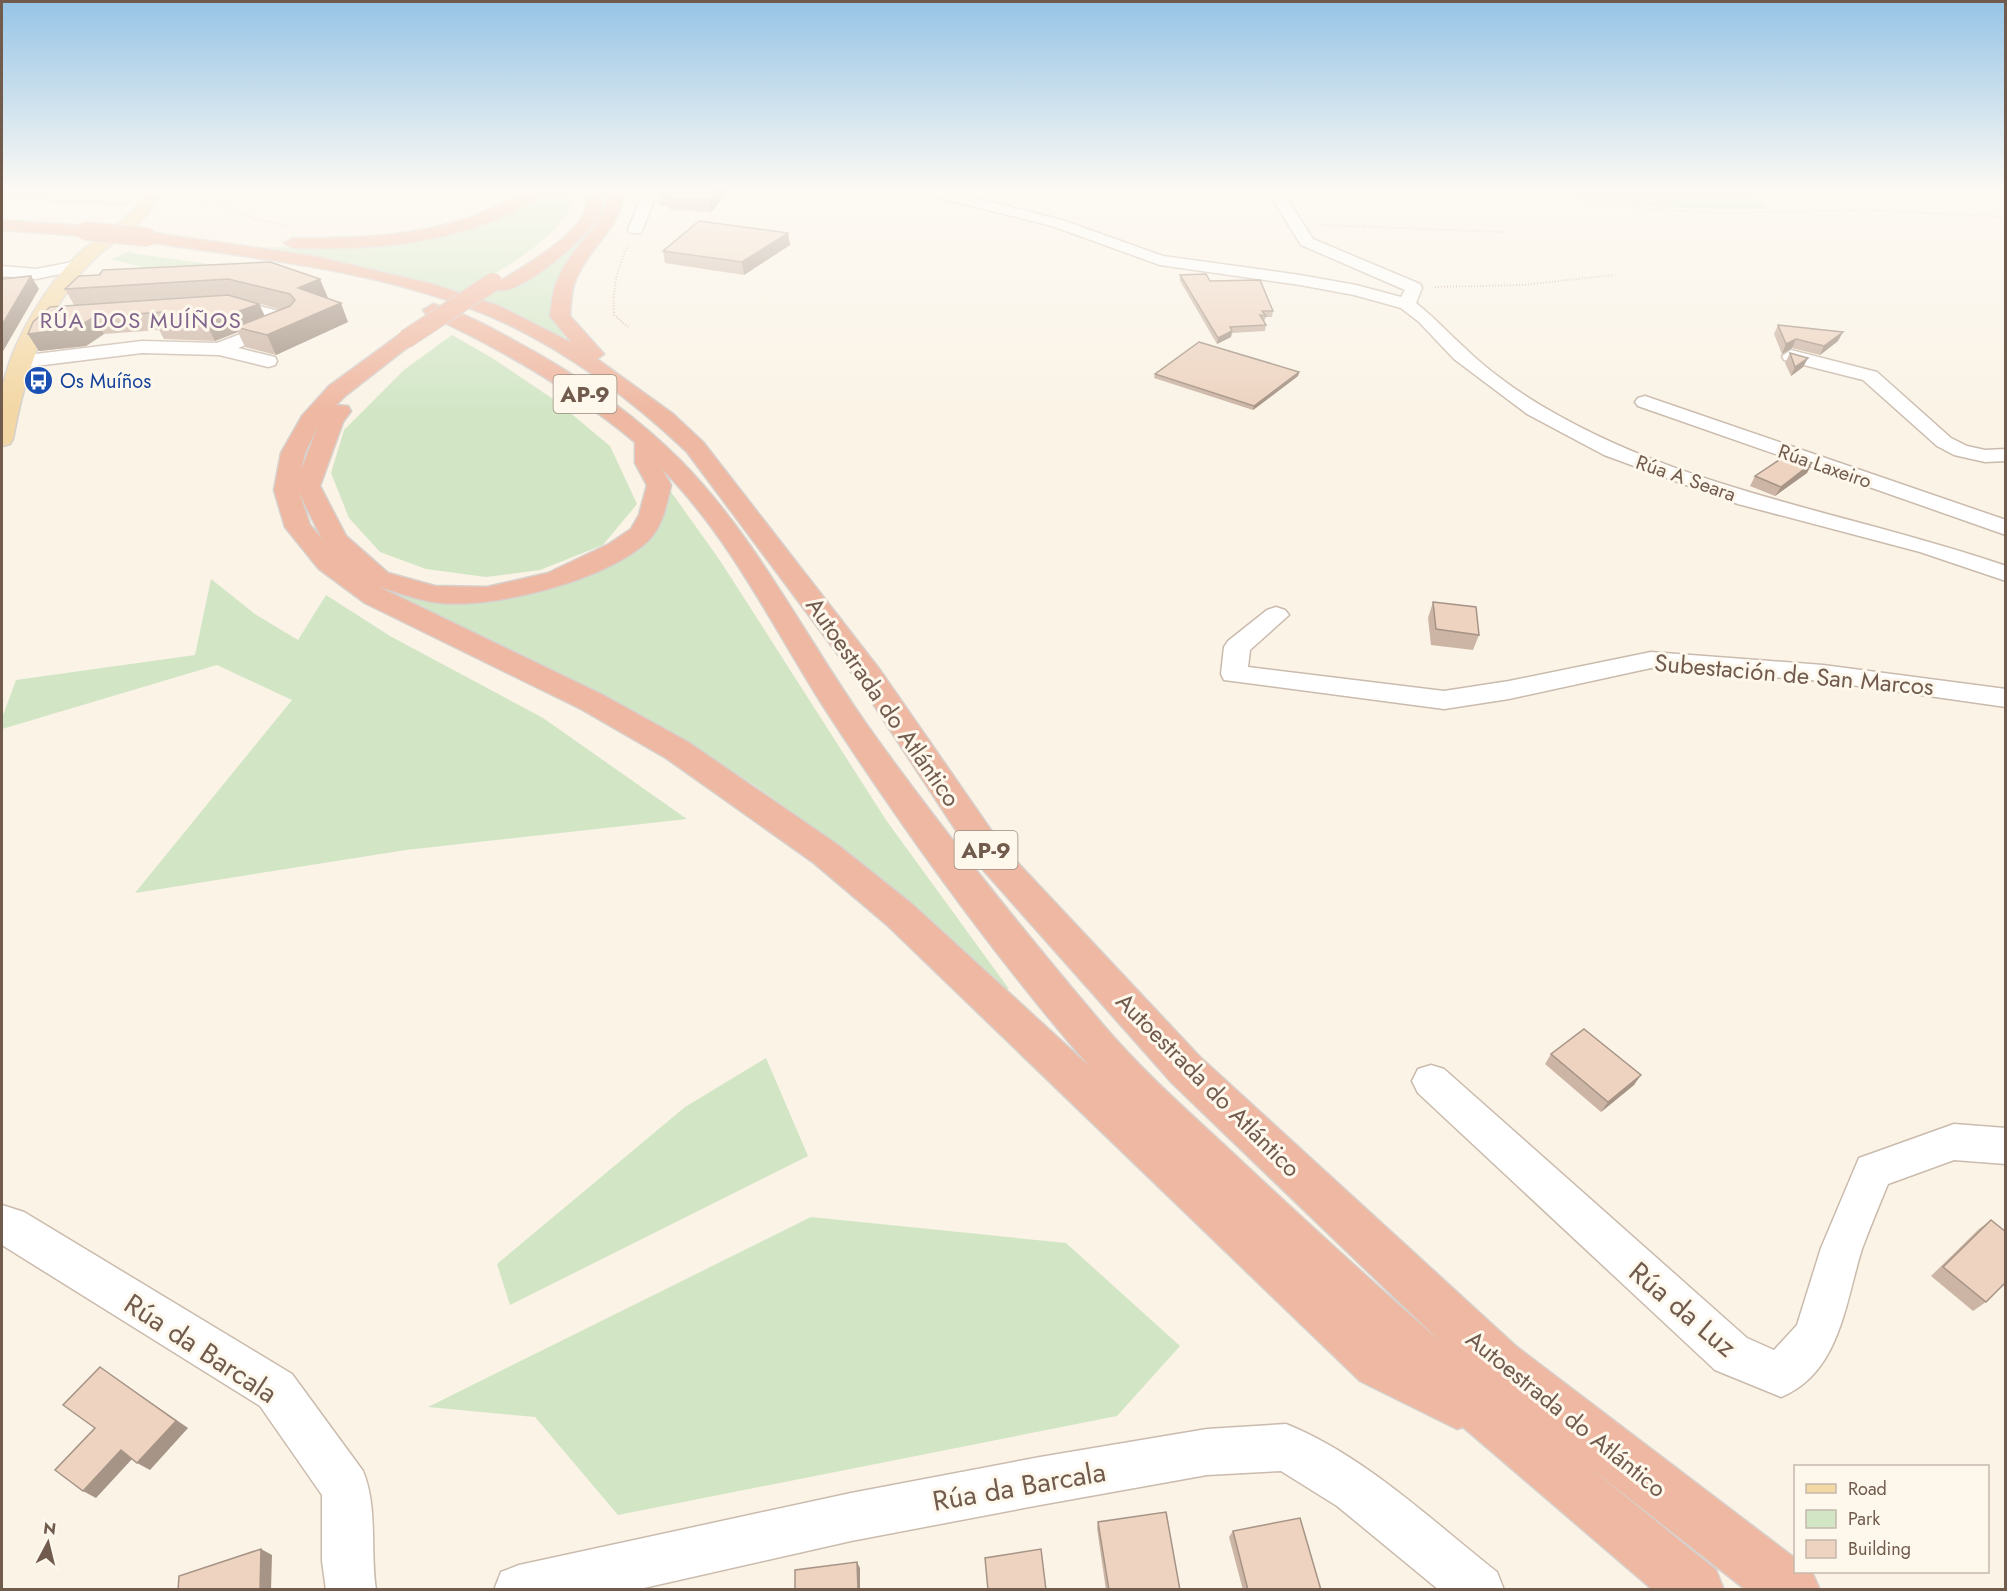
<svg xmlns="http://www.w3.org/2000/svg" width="2007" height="1591" font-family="Jost,sans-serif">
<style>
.green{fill:#d2e6c6}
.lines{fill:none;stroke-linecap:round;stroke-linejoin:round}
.minor-casing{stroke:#cbbbad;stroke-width:3}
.major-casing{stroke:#d7d1cd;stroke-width:3}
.highway-casing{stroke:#d7d1cd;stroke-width:3}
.path{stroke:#d2b6a3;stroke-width:2;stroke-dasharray:1 2;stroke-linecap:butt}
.minor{fill:#fff;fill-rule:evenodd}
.major{fill:#f3d7a4;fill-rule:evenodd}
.highway{fill:#efb8a2;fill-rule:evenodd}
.highway-bridge-casing{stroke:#d7d1cd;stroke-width:20;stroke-linecap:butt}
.highway-bridge{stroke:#efb8a2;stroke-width:18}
.wall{fill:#ccb5a5;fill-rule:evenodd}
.shaded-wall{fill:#a69486}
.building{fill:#edd3c0;stroke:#a69486;stroke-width:1.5}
.labels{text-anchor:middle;stroke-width:6;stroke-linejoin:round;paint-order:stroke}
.far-transit-label{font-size:20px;fill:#164399;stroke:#fdf7ec;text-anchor:start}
.far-street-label{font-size:20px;fill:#715b4d;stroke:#fdf7ec}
.far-neighbourhood-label{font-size:22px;letter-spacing:1.5px;fill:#80658d;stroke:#fdf7ec}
.shield{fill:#fdf7ec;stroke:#9b8a7d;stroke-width:1.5}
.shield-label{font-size:22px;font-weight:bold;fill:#715b4d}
.street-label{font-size:24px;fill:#715b4d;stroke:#fdf7ec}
.near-street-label{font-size:28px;fill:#715b4d;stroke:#fdf7ec}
</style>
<rect width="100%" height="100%" fill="#faf3e6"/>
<path class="green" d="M547,189H574C577,225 512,264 484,280L511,289C543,267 602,233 607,193L609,192V203L552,295L553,316L566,340C473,291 369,264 265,247L312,248L457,230Z
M1554,189H1745L1770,209C1738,209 1565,210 1554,189Z
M2,194L72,196L128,203L126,206L2,200Z
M129,252L137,254L274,273L157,271L111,259Z
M452,335L492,358L556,401L610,446L637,504L603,545L540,570L486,577L426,569L380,552L349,518L331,473L344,430L404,370Z
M669,489L721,562L886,820L1009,989H1004L834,842L754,785L675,735L380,586L541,588L664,511Z
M211,579L255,614L298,640L326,595L390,636L543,718L687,819L406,850L135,893L292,700L217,665L2,729V718L16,680L195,655Z
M766,1058L808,1156L510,1305L497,1264L685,1107Z
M811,1217L1066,1243L1180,1346L1117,1416L618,1515L535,1417L428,1407Z"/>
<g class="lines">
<defs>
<path id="minor" d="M662,189L656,195L641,233H631L628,230L644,190Z
M914,189H940L1062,220L1163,256L1300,275L1356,285L1401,297L1405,290L1301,245L1275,203L1260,189H1276L1286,197L1313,239L1420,284L1422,288L1416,303C1434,317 1449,334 1466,349C1486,369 1518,392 1542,406C1684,491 1852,513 2006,566V581L1920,552L1738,504L1604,455L1527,414L1454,359L1419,322L1401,308L1354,295L1300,285L1160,265L1052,226L916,192Z
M78,261L86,266L84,269L36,279L2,276V266L36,269Z
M236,300L298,316L301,320L298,324L238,348L275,357L277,361L275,365L268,367L219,355L142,353L19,368L10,362L19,356L142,341L217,343L274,321L236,310L223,311L214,306L217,302Z
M1791,350L1877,372L1951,438L1967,446L1985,450L2006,449V461L1985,462L1954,455L1937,446L1863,380L1784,360L1782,356Z
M1645,396L2006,520V535L1638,406L1635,402L1638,398Z
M1276,607L1285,610L1289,615L1250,650L1248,667L1444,691L1509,681L1651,652L1823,665L2006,689V707L1823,681L1651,668L1509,699L1444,709L1224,680L1221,674L1224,647L1228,641L1267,610Z
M1431,1065L1444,1069L1747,1338L1774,1350L1797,1325L1821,1248L1859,1158L1954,1124L2006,1128V1164L1954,1160L1888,1184C1879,1206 1870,1227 1862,1249C1845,1303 1840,1373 1781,1397L1715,1370L1418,1093L1412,1081L1418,1069Z
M2,1205L24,1212L292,1374L363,1471C378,1507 370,1551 376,1590H326L322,1561V1495L260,1406L2,1245Z
M1286,1424C1365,1456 1431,1520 1497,1572L1504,1590H1439L1337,1506L1281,1471L1207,1475L1040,1505L851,1541L635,1590H494L501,1572L519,1565L851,1493L1040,1457L1207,1429Z"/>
<path id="major" d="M145,189H161C151,224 115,237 92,261C45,310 25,373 13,439L10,444L2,446C2,428 0,408 2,391C10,344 48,280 84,249C105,232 137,217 145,189Z"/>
<path id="highway" d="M528,189H547C538,200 521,208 509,214C441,245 366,250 293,248L284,243L293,238C374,239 458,235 528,189Z
M587,189H603C602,197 603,206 600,213C592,234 521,295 499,290L497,286L499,282C522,267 573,239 584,213C587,206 586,197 587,189Z
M609,189H625C622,228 590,245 576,279C571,290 571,303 570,316L604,354L597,359L673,414L703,442L880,670L1002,846L1200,1057L1517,1347L1796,1559V1572H1812L1820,1590H1746L1583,1462L1716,1570L1724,1590H1653L1463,1427L1457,1429L1360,1381L886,924L814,863L666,758L581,709L365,603L319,569L285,527L274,490L281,453L302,416L329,386L399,335H413L416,339L413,343L345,396L336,405L348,406L351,411L343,422L320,486L346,536L388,573L435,586L487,587L548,573L609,544L631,529L639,515L647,485L635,463V442C571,389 502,349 426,314L423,310L433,304C467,313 502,334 533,351C586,381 637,417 680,460C756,537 805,637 867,725C941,829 1021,928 1104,1026C1144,1073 1190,1113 1235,1155C1303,1219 1372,1282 1442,1343L1172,1083L978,864L860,684L687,452C629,397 559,345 485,314C378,270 260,259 147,242L138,237L147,232L313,256L432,284L499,306L572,343L550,316C552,304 552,290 558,279C572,245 605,227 609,189ZM318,426L301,471L305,453ZM662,469C731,538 775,631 827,712C907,835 995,957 1091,1068L912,904L838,845L688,742L603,695L379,587C397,592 415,599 433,602C489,611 609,580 649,540C663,525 667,504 671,485ZM299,492L322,539L310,525Z
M2,220L85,226L94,231L85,236L2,230Z"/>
</defs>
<use href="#minor" class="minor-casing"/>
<use href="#major" class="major-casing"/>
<use href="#highway" class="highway-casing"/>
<path class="path" d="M1524,189L1554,200L1662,210L1721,213L1869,210L2006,217
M2,193L68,194L121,200
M171,201L215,203L256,219L286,225
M216,203L232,200L258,189
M1320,225L1505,232
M628,245C617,269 612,289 614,315L628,327
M1435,287L1523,285L1613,275"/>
<use href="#minor" class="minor"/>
<use href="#major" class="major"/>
<use href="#highway" class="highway"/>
<defs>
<path id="highway-bridge" d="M85,231L147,237
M406,339L493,282"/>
</defs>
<use href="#highway-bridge" class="highway-bridge-casing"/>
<use href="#highway-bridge" class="highway-bridge"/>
</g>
<path class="wall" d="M665,189H730L711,212L670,210L669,206H660L658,194Z
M788,233L790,245L744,275L665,263L663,251Z
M270,262L328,298L348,322L276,355L245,347L238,332L215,341L164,339L159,330L104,334L86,346L39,351L28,334L74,305L65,289ZM247,300L282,310L265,316L259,304Z
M1180,275L1210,281L1273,311L1272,317H1266L1264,322L1266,325L1265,331L1232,333L1231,337L1217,344L1180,281Z
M1778,325L1838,341L1820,355L1792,348L1782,354L1774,334Z
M1790,353L1808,358L1803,367L1791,376L1785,363Z
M1299,372L1298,376L1253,410L1154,378L1155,374Z
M1812,463L1807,473L1775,496L1750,486L1755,476Z
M1433,602L1479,635L1473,650L1431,645L1428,618Z
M1551,1054L1634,1085L1601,1112L1545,1064Z
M1991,1220L1986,1302L1973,1311L1931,1276L1979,1229Z
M1098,1522L1180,1590H1106L1097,1528Z
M1233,1531L1321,1590H1243L1229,1537Z"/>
<path class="shaded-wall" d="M718,189H730L711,212L709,200Z
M788,233L790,245L744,275L742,262Z
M31,276L39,289L2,353V325Z
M320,279L328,298L298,288Z
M341,303L348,322L276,355L267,335Z
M259,304L267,321L236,327L238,332L215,341L206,323Z
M94,317L104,334L86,346L39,351L28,334Z
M1232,331L1231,337L1217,344L1218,338Z
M1843,332L1838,341L1820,355L1824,346Z
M1796,339L1792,348L1782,354L1786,344Z
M1808,358L1803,367L1791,376L1795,367Z
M1299,372L1298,376L1253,410L1254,406Z
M1812,463L1807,473L1775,496L1781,487Z
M1641,1075L1634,1085L1601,1112L1608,1102Z
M100,1367L188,1428L150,1470L137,1463Z
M121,1450L133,1458L96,1498L83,1491Z
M261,1549L272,1555L271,1590H260Z
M857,1562L860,1568V1590H858Z"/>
<path class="building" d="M665,189H718L709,200L667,198L671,195L658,194Z
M699,221L788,233L742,262L663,251Z
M270,262L320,279L298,288L341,303L267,335L236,327L290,306L295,300L290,294L228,279L65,289L79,276L99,275L103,270Z
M1206,274L1210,281L1260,280L1273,311H1262L1266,316L1260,315L1266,325L1230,327L1232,331L1218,338L1180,275Z
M31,276L2,325V279Z
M228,295L259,304L206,323L155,322L164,312L94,317L76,328L28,334L33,322L50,307Z
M1778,325L1843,332L1824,346L1796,339L1786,344Z
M1199,342L1299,372L1254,406L1155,374Z
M1790,353L1808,358L1795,367Z
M1788,454L1812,463L1781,487L1755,476Z
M1433,602L1476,607L1479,635L1436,629Z
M1584,1029L1641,1075L1608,1102L1551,1054Z
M1991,1220L2006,1232V1282L1986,1302L1943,1267Z
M100,1367L176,1421L137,1463L121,1450L83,1491L55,1470L95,1428L63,1405Z
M1166,1512L1180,1590H1109L1098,1522Z
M1300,1518L1321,1590H1248L1233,1531Z
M261,1549L260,1590H178L179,1576Z
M1041,1549L1046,1590H988L985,1558Z
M857,1562L858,1590H795V1570Z"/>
<linearGradient id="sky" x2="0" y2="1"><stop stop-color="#96c4e6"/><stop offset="0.46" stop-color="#fdfaf4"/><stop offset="1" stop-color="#fdfaf4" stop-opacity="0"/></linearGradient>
<rect width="2007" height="412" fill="url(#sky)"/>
<defs>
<symbol id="bus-disc" viewBox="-11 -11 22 22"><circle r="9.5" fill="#1a4fb4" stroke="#fdf7ec"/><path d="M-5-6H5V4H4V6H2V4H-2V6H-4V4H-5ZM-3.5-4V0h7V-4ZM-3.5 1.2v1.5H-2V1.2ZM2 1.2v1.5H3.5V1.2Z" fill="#fff"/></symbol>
</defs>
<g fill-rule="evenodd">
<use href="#bus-disc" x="22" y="364" width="33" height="33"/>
</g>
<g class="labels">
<g class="far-transit-label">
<text x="60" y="388">Os Muíños</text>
</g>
<g class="far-street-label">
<text transform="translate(1825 466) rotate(19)" y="7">Rúa Laxeiro</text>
<text transform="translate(1686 478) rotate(19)" y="7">Rúa A Seara</text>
</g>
<g class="far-neighbourhood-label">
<text x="141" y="328">RÚA DOS MUÍÑOS</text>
</g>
<g class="shield">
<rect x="553.5" y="375" width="63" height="38" rx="4.5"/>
<rect x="954.5" y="831" width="63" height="38" rx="4.5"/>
</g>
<g class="shield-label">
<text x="585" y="402">AP-9</text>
<text x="986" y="858">AP-9</text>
</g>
<g class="street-label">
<text transform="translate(1794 675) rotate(5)" y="8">Subestación de San Marcos</text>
<text transform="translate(883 702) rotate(55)" y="8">Autoestrada do Atlántico</text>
<text transform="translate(1208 1085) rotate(45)" y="8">Autoestrada do Atlántico</text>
<text transform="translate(1566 1414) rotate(39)" y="8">Autoestrada do Atlántico</text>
</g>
<g class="near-street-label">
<text transform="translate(1683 1309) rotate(40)" y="10">Rúa da Luz</text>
<text transform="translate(201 1348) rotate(33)" y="10">Rúa da Barcala</text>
<text transform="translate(1019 1486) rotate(-10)" y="10">Rúa da Barcala</text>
</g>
</g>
<rect width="2007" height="1591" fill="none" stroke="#715b4d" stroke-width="6"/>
<rect x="1794" y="1465" width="195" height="108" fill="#fdf7ec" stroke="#c5b9ac" stroke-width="1.5"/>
<rect x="1806" y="1484" width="30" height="9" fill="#f3d7a4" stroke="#c5b9ac" stroke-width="1.5"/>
<text x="1848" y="1495" font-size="18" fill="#715b4d">Road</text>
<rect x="1806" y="1510" width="30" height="18" fill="#d2e6c6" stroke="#c5b9ac" stroke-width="1.5"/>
<text x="1848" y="1525" font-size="18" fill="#715b4d">Park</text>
<rect x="1806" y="1540" width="30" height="18" fill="#edd3c0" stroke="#c5b9ac" stroke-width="1.5"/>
<text x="1848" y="1555" font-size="18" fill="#715b4d">Building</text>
<g transform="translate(48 1543) rotate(7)" stroke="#fdf7ec" stroke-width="4.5" paint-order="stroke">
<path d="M0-4.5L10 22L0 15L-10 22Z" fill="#715b4d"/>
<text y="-9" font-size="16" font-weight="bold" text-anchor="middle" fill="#715b4d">N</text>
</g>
</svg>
